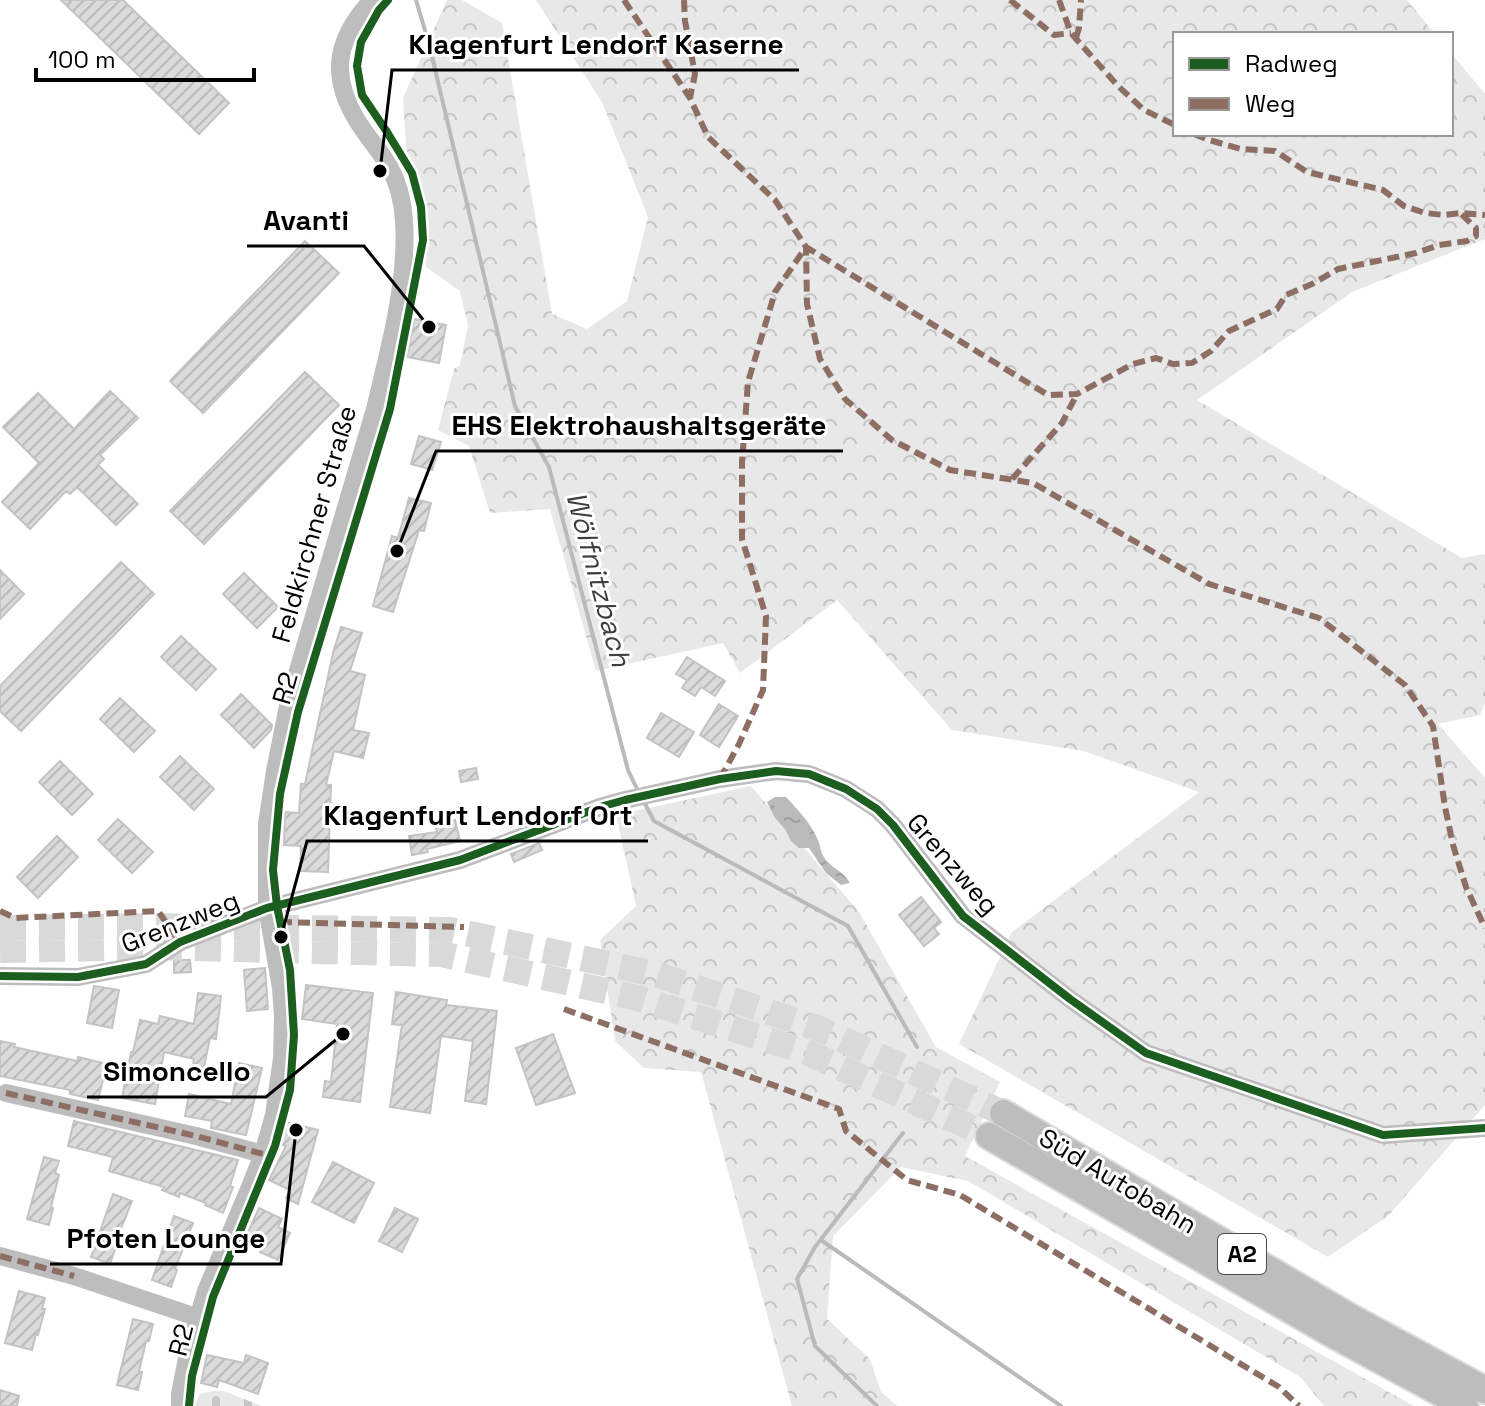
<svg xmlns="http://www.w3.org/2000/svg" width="1485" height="1406" font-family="'Space Grotesk',sans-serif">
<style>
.forest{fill:url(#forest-crowns)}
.cemetery{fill:url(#cemetery-stones)}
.water{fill:url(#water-ripples)}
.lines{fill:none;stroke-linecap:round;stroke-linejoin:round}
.stream{stroke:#bababa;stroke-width:4}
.building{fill:url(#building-hatch);stroke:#c3c3c3;stroke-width:2}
.highway-tunnel{stroke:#d9d9d9;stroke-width:26;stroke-dasharray:26 13;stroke-linecap:butt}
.highway-casing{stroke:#dbdbdb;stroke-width:30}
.minor{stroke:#bdbdbd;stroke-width:18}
.highway{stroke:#bdbdbd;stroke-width:26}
.quiet{stroke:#8d6e63;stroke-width:6;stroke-dasharray:12 6;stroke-linecap:butt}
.cycleway-casing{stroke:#fff;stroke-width:13}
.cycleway{stroke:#1b5e20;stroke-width:8}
.labels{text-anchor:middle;stroke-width:6;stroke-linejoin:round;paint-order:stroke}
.shield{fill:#fff;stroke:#4c4c4c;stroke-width:2}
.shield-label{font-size:24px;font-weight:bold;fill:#000}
.street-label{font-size:26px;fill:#000;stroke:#fff}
.water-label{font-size:28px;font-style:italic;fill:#3d3d3d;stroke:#fff}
.leader{fill:none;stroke:#000;stroke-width:3}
.callout-dot{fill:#000;stroke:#fff;stroke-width:3}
.callout-label{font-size:28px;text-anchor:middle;font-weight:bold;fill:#000;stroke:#fff;stroke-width:6;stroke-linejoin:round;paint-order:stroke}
</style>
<defs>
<pattern id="forest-crowns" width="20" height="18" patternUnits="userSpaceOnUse" patternTransform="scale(2)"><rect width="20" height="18" fill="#e8e8e8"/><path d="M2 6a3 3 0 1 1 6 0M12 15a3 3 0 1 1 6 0" fill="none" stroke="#c5c5c5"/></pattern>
<pattern id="cemetery-stones" width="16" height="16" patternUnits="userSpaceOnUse" patternTransform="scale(2)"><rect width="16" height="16" fill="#e8e8e8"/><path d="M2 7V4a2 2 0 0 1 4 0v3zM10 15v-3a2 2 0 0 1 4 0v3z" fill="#c5c5c5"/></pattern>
<pattern id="water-ripples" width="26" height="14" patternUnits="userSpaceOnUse" patternTransform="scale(2)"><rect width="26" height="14" fill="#bababa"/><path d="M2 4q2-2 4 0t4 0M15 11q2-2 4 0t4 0" fill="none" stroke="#9e9e9e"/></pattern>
<pattern id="building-hatch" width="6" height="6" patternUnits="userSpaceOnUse" patternTransform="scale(2)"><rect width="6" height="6" fill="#dbdbdb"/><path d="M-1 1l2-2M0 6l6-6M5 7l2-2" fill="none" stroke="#bababa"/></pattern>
</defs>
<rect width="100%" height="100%" fill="#fff"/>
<path class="forest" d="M447,0H462L502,23L552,314L587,329L627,301L648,217L602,102L536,0H1407L1435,34H1175V134H1451V53L1485,94V239L1352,292L1197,400L1462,558L1485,554V703L1480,715L1438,724L1485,778V1105L1388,1216L1328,1257L959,1044L1012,932L1199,792L1084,751L952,730L837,600L740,673L723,643L596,671L550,509L490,513L469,446L438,430L454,369L460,365L468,325L460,291L426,267L406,145L403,98Z
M751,786L859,912L936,1047L1000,1082L965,1156L1414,1406H1324L1300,1377L968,1181L901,1167L833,1236L827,1319L870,1359L881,1392L897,1406H792L701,1072L644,1068L615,1041L600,940L636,906L616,815Z"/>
<path class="cemetery" d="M212,1391H224L262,1406H194L200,1394Z"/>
<path class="water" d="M775,797H786C798,810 810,822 817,838C820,843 820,850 823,856C830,868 844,871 850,883L841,885L826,873L809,848H799L791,841L785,829L775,818L767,802Z"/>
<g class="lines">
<path class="stream" d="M416,0L429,44L515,406L549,467L628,770L638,791
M644,802L654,821L848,926L917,1047
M821,1240L1061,1406
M877,1406L815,1346L797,1279L815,1247L903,1133"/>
</g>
<path class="building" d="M61,0H123L229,103L199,134Z
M305,241L339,273L203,413L170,381Z
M414,319L446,325L439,363L407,357Z
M305,372L339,405L204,544L170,511Z
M110,391L138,418L100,455L104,459L98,465L138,504L116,525L77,487L70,494L66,491L30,529L2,502L39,463L3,427L38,393L74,429Z
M419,436L441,442L432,470L411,464Z
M409,498L431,503L424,531L419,530L393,612L373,606L392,536L398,538Z
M121,562L154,594L21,731L0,711V686Z
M0,570L24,594L0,619Z
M244,573L278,607L257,628L223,594Z
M341,627L362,633L350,671L365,675L353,730L369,733L363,758L334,751L326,785H331L328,872L300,871L301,846L284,845L285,812L299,813L301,784H305L333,653Z
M181,636L216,669L196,690L161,657Z
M687,657L725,681L715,696L701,687L695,696L682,688L687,680L676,674Z
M241,694L272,725L271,730L254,748L221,715Z
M120,698L155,731L134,752L100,719Z
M719,704L738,716L719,747L700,735Z
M661,713L694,732L679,757L647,738Z
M180,756L214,789L194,810L160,777Z
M60,761L93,794L72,815L39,782Z
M476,768L478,779L461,782L459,771Z
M118,819L153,852L132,873L98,840Z
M455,820L460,841L427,849L428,852L412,855L409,836L437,832L435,825Z
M57,836L78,857L38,898L17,877Z
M539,843L542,850L514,862L511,854Z
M921,897L941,922L934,928L939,934L924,946L899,915Z
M174,960H190L191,972L174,973Z
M265,968L268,1009L247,1011L244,970Z
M306,985L373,993L360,1102L323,1097L325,1081L331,1082L337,1024L302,1019Z
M94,986L119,990L112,1028L87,1023Z
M396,992L447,1000L446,1005L497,1011L486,1104L465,1101L473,1041L441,1036L430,1113L390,1107L402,1025L392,1024Z
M198,993L221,996L216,1039L210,1038L204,1067L193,1065L194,1059L164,1052L155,1104L122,1098L131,1052H133L140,1020L158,1024L160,1016L194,1024Z
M553,1034L575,1093L536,1105L516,1048Z
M0,1041L15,1044L14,1047L77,1061L78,1057L107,1064L98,1100L70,1094V1090L0,1076Z
M239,1063L262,1068L246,1135L211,1128L212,1121L185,1116L189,1094L231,1104Z
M74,1121L238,1160L230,1186L233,1187L223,1213L205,1205L206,1203L180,1193L179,1197L162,1190L164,1187L109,1171L113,1157L68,1146Z
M285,1122L318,1130L298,1204L286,1198L290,1190L269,1180L286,1146L279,1144Z
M44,1157L59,1161L55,1173L59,1175L51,1207L53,1208L49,1225L27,1219Z
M333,1162L374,1183L354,1223L312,1202Z
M113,1194L132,1201L114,1246L116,1247L110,1264L91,1257Z
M259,1208L282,1219L278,1227L290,1233L278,1260L260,1252L265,1242L247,1234Z
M395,1208L418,1219L402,1252L379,1241Z
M174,1216L193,1223L175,1269L177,1270L171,1287L152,1280Z
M19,1291L45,1298L42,1309H45L38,1335L36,1334L32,1350L5,1343Z
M133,1319L153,1324L149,1341H146L139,1372H142L138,1390L117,1385Z
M207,1355L244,1363L246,1355L268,1363L258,1394L219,1380L217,1387L201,1383Z
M0,1390L19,1396L17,1406H0Z"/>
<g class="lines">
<path class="highway-tunnel" d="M0,928L153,926L451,930L655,974L820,1029L1003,1113
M0,950L148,947L441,954L637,998L809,1053L989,1136"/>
<defs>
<path id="highway" d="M1003,1113L1348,1316L1485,1390
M989,1136L1334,1335L1465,1406"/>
</defs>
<use href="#highway" class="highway-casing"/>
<path class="minor" d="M0,976L78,977L146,964L180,942L267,908L460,860L600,807L625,800L720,779L776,771L809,774L846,789L877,809L893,825L963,916L1070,999L1146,1053L1383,1135L1485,1128
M6,1093L196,1136L263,1154
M0,1256L74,1276L199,1318
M180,1406V1394L188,1353L206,1291L250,1187L263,1154L274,1115L282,1058L283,1016L281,988L267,908V824L275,771L289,701L375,409C389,350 408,282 404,221C403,203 398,183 390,168C380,150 365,135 355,117C329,72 338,37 372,0"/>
<use href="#highway" class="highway"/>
<path class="quiet" d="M624,0L690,98L708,137L775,200L806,247L807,304L820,359L845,399L892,440L950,470L1033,483L1209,584L1319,618L1405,685L1433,726L1445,807L1453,845L1466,887L1485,928
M684,0L685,21L695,74L690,98
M1010,0L1054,35L1071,33
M1059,0L1071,33L1117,85L1144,110L1175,125
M1076,38L1079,28L1081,0
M1194,134L1209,140L1241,149L1275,151L1307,172L1383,190L1404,206L1425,213L1444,215L1460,213L1485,215
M1012,479L1062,423L1077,394
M720,779L739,744L763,690L766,616L742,539V462L748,382L775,292L806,247L1048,395L1077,394L1133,364L1156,358L1173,364L1192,363L1211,351L1229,331L1277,309L1286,295L1312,284L1338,269L1416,253L1439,245L1467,241L1476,236V228L1460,213
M0,911L15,918L158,911L180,942
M280,922L464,927
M564,1009L839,1109L846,1131L907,1180L960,1195L1279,1387L1299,1406
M6,1093L196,1136L263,1154
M0,1256L74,1276"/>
<defs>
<path id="cycleway" d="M0,976L78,977L146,964L180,942L267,908L460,860L600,807L625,800L720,779L776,771L809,774L846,789L877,809L893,825L963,916L1070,999L1146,1053L1383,1135L1485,1128
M189,1406L192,1376L213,1297L275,1146L290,1090L294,1035L290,970L277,906L273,870L280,794L298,712L390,409L423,240L421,207L412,173L387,132L362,95L357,66L361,42L379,10L388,0"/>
</defs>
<use href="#cycleway" class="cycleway-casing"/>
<use href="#cycleway" class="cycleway"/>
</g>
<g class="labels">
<rect class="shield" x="1218" y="1234" width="48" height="40" rx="6"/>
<g class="shield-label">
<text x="1242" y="1262">A2</text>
</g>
<g class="street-label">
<text transform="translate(314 524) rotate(-74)" y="9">Feldkirchner Straße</text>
<text transform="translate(285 688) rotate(-74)" y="9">R2</text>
<text transform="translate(953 864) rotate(49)" y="9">Grenzweg</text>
<text transform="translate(180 922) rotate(-22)" y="9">Grenzweg</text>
<text transform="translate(1118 1181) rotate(31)" y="9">Süd Autobahn</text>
<text transform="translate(181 1340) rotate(-76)" y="9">R2</text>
</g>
<g class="water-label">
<text transform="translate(599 579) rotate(75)" y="10">Wölfnitzbach</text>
</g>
</g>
<path class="leader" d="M380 171L392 70H799M429 327L364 246H247M397 551L436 451H843M281 937L307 841H648M343 1034L266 1097H87M296 1130L281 1264H50"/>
<g class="callout-dot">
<circle cx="380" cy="171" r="8"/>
<circle cx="429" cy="327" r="8"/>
<circle cx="397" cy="551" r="8"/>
<circle cx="281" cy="937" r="8"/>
<circle cx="343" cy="1034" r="8"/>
<circle cx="296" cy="1130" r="8"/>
</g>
<g class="callout-label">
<text x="596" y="54">Klagenfurt Lendorf Kaserne</text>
<text x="306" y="230">Avanti</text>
<text x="639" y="435">EHS Elektrohaushaltsgeräte</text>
<text x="478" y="825">Klagenfurt Lendorf Ort</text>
<text x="177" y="1081">Simoncello</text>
<text x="166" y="1248">Pfoten Lounge</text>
</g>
<rect x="1173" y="32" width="280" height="104" fill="#ffffff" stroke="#999999" stroke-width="2"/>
<rect x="1189" y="58" width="40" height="12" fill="#1b5e20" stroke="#999999" stroke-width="2"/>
<text x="1245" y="72" font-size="24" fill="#000000">Radweg</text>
<rect x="1189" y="98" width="40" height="12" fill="#8d6e63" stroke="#999999" stroke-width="2"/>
<text x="1245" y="112" font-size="24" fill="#000000">Weg</text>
<path d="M36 68v12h218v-12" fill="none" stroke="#000000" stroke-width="4"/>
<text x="48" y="68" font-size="24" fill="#000000" stroke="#ffffff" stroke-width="6" paint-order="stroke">100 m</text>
</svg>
